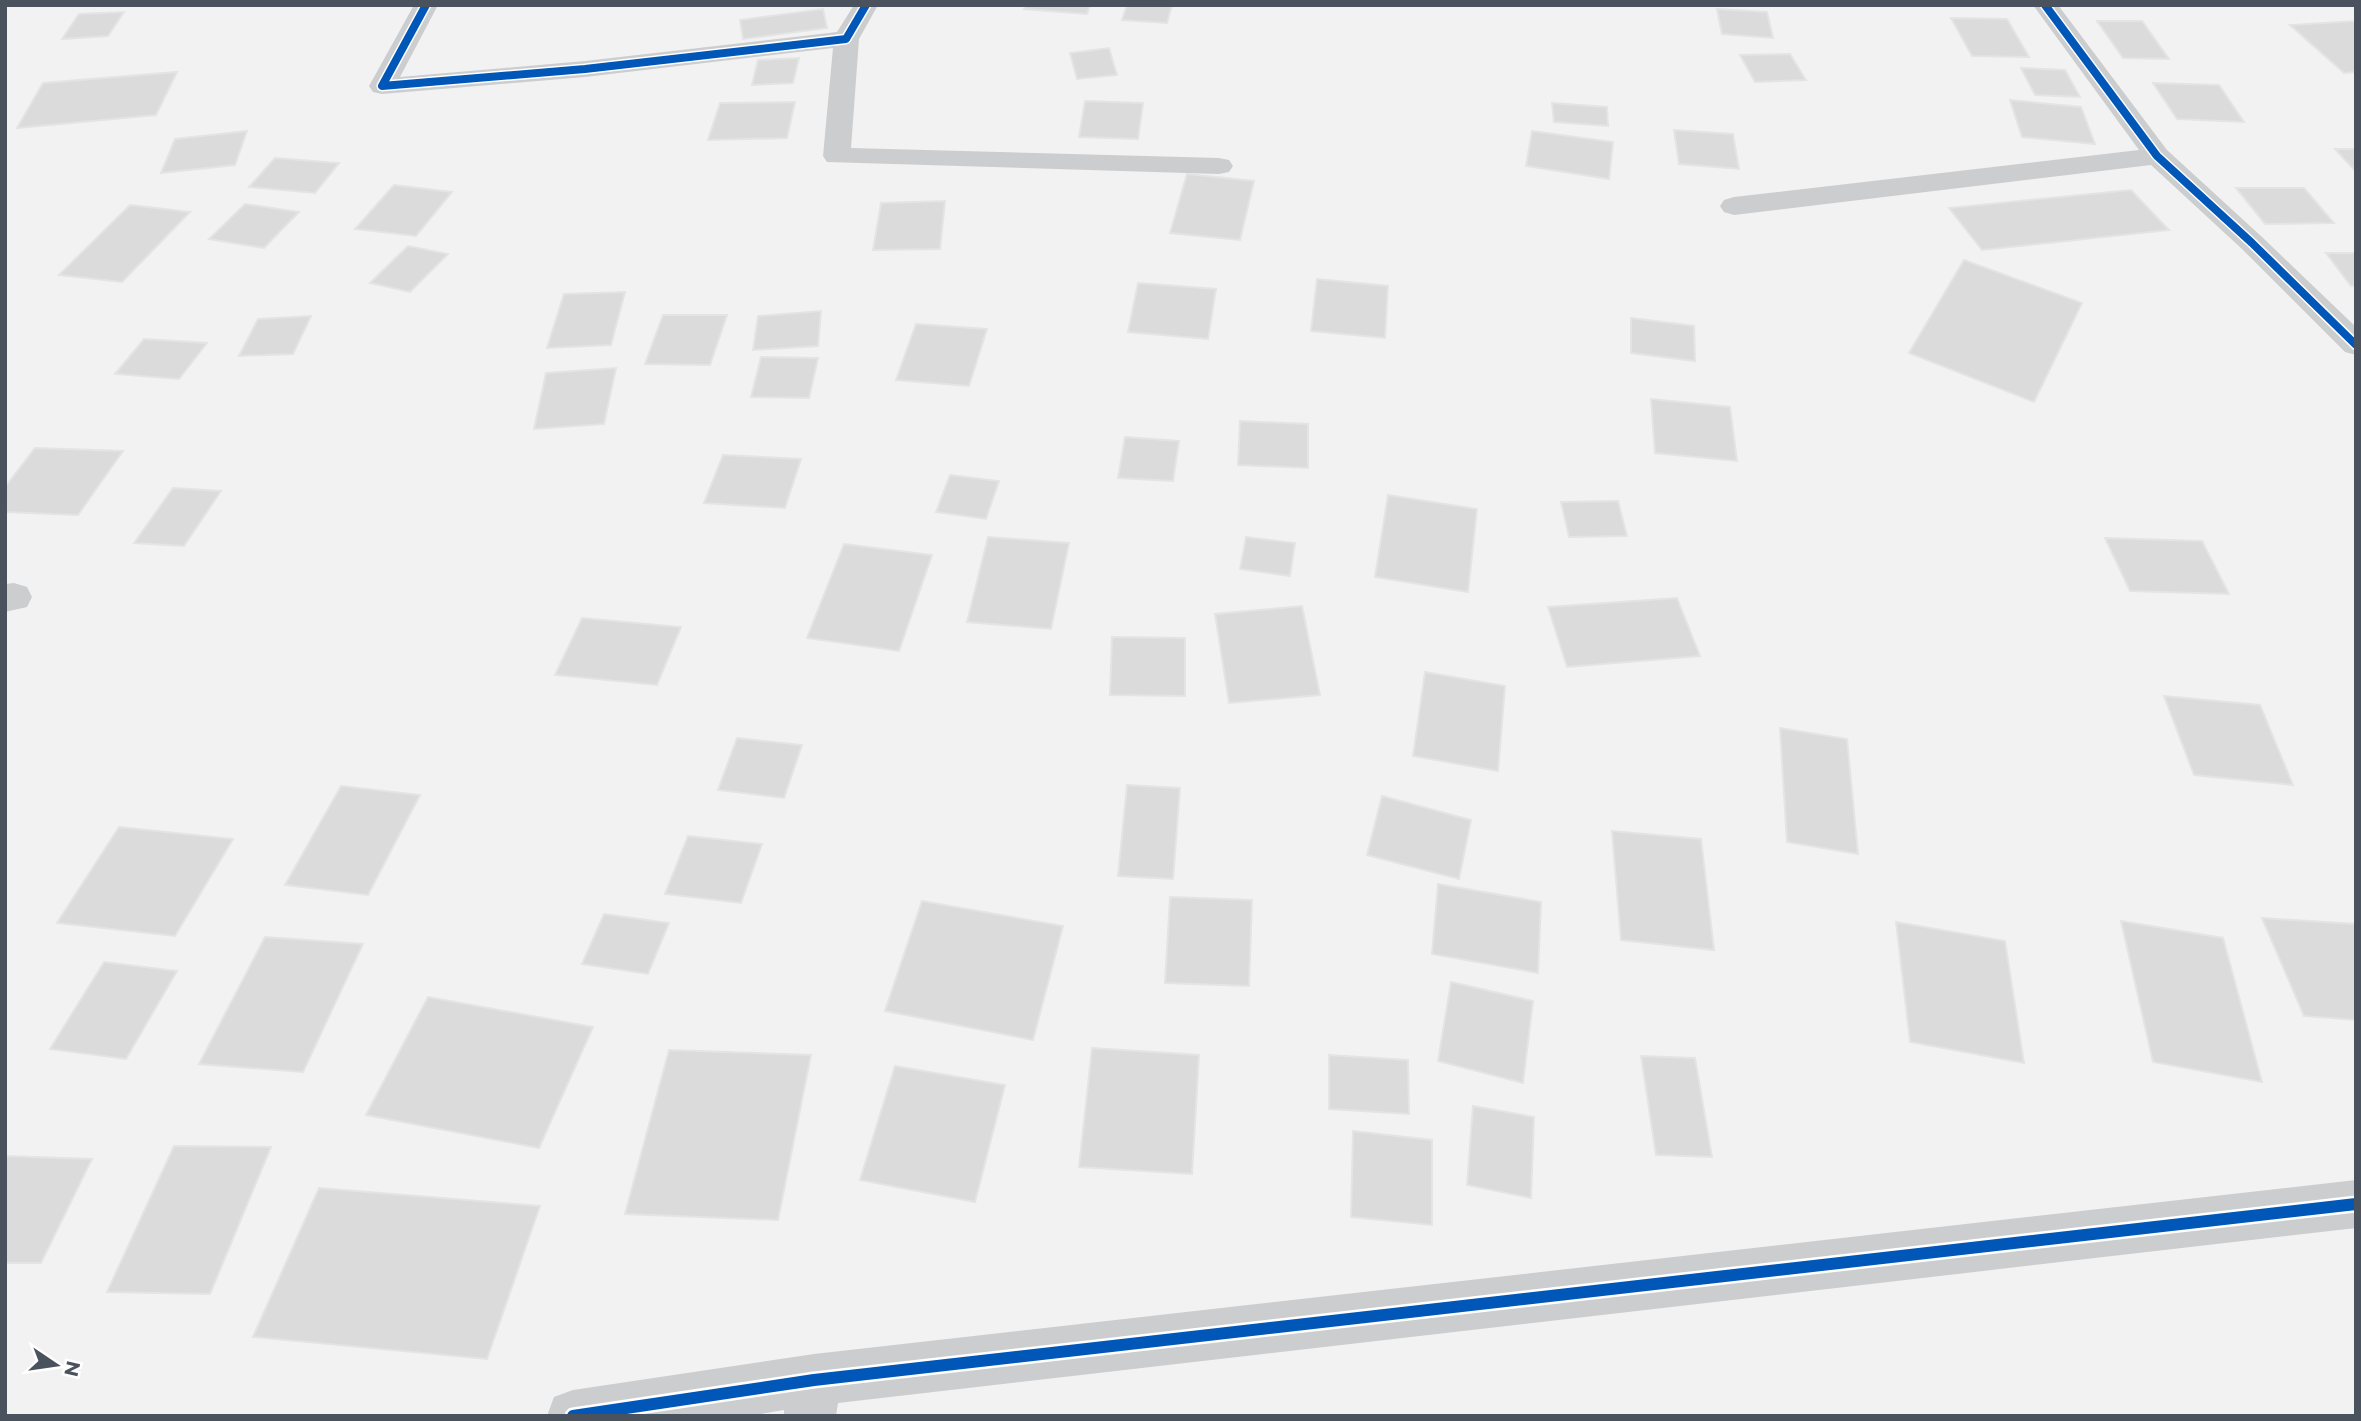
<svg xmlns="http://www.w3.org/2000/svg" width="2361" height="1421" font-family="Montserrat,sans-serif">
<style>
.building{fill:#dbdbdc;stroke:#e3e4e4;stroke-width:2}
.lines{fill:none;stroke-linecap:round;stroke-linejoin:round}
.minor{fill:#cccdcf;fill-rule:evenodd}
.cycleway-far1-casing{stroke:#fff;stroke-width:11}
.cycleway-casing{stroke:#fff;stroke-width:17}
.cycleway-far1{stroke:#0057b8;stroke-width:8}
.cycleway{stroke:#0057b8;stroke-width:12}
</style>
<rect width="100%" height="100%" fill="#f2f2f2"/>
<path class="building" d="M1026,5H1090L1087,14L1024,9Z
M1127,5H1172L1167,23L1122,20Z
M823,9L827,28L743,39L740,20Z
M1717,9L1767,12L1773,38L1722,34Z
M124,12L108,36L62,39L79,14Z
M1951,18L2007,19L2029,57L1972,56Z
M2097,21H2142L2169,59L2123,58Z
M2356,21V72L2344,73L2290,25Z
M1109,48L1117,75L1077,79L1070,53Z
M1790,54L1806,80L1755,82L1740,55Z
M799,58L793,83L752,85L758,60Z
M2021,68L2065,70L2080,97L2035,95Z
M177,72L156,115L17,128L43,83Z
M2153,83L2219,85L2244,122L2177,119Z
M2010,100L2081,107L2095,144L2022,137Z
M1085,101L1143,103L1138,139L1079,137Z
M795,102L787,138L708,140L720,103Z
M1552,103L1607,107L1608,126L1554,122Z
M1674,130L1733,134L1739,169L1679,164Z
M247,131L235,165L161,173L175,139Z
M1532,131L1613,142L1609,179L1526,166Z
M2335,149H2356V172Z
M275,158L339,163L315,193L249,187Z
M1187,174L1254,181L1240,240L1170,233Z
M394,185L452,192L416,236L355,229Z
M2236,188H2304L2334,223L2265,224Z
M2131,190L2169,230L1982,250L1949,208Z
M945,201L940,249L873,250L881,203Z
M245,204L299,212L264,248L209,239Z
M130,205L190,212L122,282L59,275Z
M408,246L448,254L410,292L370,283Z
M2326,253H2356V286H2351Z
M1964,260L2082,303L2034,402L1909,353Z
M1317,279L1388,286L1385,338L1311,331Z
M1138,283L1216,289L1208,339L1128,332Z
M625,292L611,345L547,348L564,294Z
M821,311L818,346L753,350L758,316Z
M663,315H727L710,365L645,364Z
M311,316L293,354L239,356L258,319Z
M1631,318L1694,326L1695,361L1631,353Z
M916,324L987,329L969,386L896,380Z
M144,339L207,343L179,379L115,374Z
M761,357L818,358L809,398L751,397Z
M616,368L604,424L534,429L546,373Z
M1651,399L1730,407L1737,461L1655,453Z
M1240,421L1308,424V468L1238,465Z
M1125,437L1179,441L1173,481L1118,478Z
M35,448L123,451L78,515L5,512V487Z
M723,455L801,459L785,508L704,503Z
M950,475L999,481L986,519L936,512Z
M173,488L221,491L184,546L134,543Z
M1388,495L1477,509L1468,592L1375,577Z
M1618,501L1627,536L1569,537L1561,502Z
M988,537L1069,543L1051,629L967,622Z
M1246,537L1295,543L1290,576L1240,569Z
M2105,538L2202,541L2229,594L2130,591Z
M844,544L932,555L899,651L807,638Z
M1677,598L1700,656L1567,667L1548,607Z
M1302,606L1320,695L1229,703L1215,614Z
M582,618L681,627L657,685L555,675Z
M1112,637L1185,638V696L1110,695Z
M1425,672L1505,686L1498,771L1413,756Z
M2164,696L2260,705L2293,785L2194,775Z
M1780,728L1847,739L1858,854L1787,842Z
M737,738L802,745L784,798L718,790Z
M1127,785L1180,788L1173,879L1118,876Z
M341,786L420,795L368,895L285,885Z
M1382,796L1471,820L1459,879L1367,855Z
M119,827L233,839L175,936L57,923Z
M1612,831L1701,839L1714,950L1621,940Z
M688,836L762,844L741,903L665,894Z
M1438,884L1541,902L1538,973L1432,954Z
M1170,897L1252,900L1249,986L1165,983Z
M922,901L1063,926L1033,1040L885,1011Z
M604,914L669,923L648,974L582,964Z
M2262,918L2356,924V1020L2304,1016Z
M2121,921L2223,938L2262,1082L2153,1062Z
M1896,922L2005,941L2024,1063L1910,1042Z
M265,937L363,944L303,1072L199,1064Z
M104,962L177,971L126,1059L50,1049Z
M1451,982L1533,1001L1523,1083L1438,1061Z
M428,997L593,1027L539,1148L366,1115Z
M1092,1048L1199,1055L1192,1174L1079,1167Z
M669,1050L811,1055L778,1220L625,1214Z
M1329,1055L1408,1060L1409,1114L1329,1109Z
M1641,1056L1695,1058L1712,1157L1656,1155Z
M895,1066L1005,1085L975,1202L860,1180Z
M1473,1106L1534,1117L1531,1198L1467,1185Z
M1353,1131L1432,1140V1225L1351,1217Z
M174,1146L271,1147L210,1294L107,1292Z
M5,1156L92,1159L41,1263H5Z
M319,1188L540,1206L487,1359L253,1337Z"/>
<g class="lines">
<path class="minor" d="M414,5H438L400,77L585,61L837,32L854,5H878L859,39L851,148L1219,158L1229,160L1233,166L1229,172L1219,174L827,162L823,156L833,48L585,77L382,94L373,92L369,86Z
M2033,5H2058L2167,150L2262,237L2356,327V355L2345,352L2242,249L2151,165L1734,215L1724,212L1720,206L1724,200L1734,197L2139,150Z
M14,583L27,587L32,597L27,607L5,612V584Z
M2356,1180V1228L838,1403L836,1416H784V1410L749,1416H547L554,1397L573,1390L814,1354Z"/>
<defs>
<path id="cycleway-far1" d="M426,5L382,86L585,69L846,39L866,5
M2045,5L2157,156L2252,243L2356,345"/>
<path id="cycleway" d="M573,1416L814,1380L2356,1204"/>
</defs>
<use href="#cycleway-far1" class="cycleway-far1-casing"/>
<use href="#cycleway" class="cycleway-casing"/>
<use href="#cycleway-far1" class="cycleway-far1"/>
<use href="#cycleway" class="cycleway"/>
</g>
<rect width="2361" height="1421" fill="none" stroke="#4a535d" stroke-width="14"/>
<g transform="translate(56 1365) rotate(103)" stroke="#ffffff" stroke-width="5" paint-order="stroke">
<path d="M0-5L12 26L0 18L-12 26Z" fill="#4a535d"/>
<text y="-10" font-size="19" font-weight="bold" text-anchor="middle" fill="#4a535d">N</text>
</g>
</svg>
